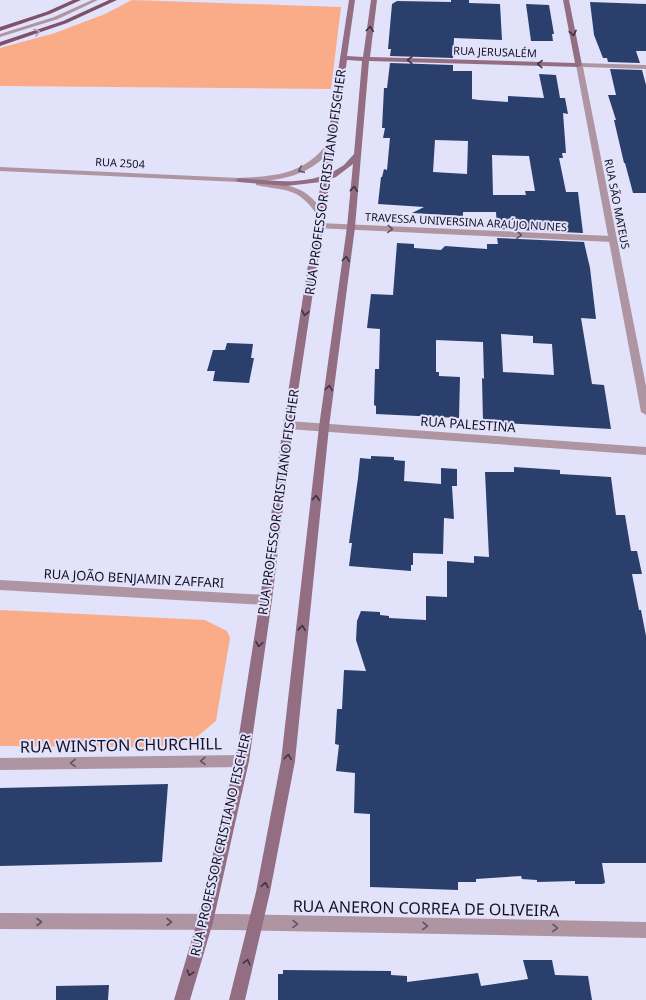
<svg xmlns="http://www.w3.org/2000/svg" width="646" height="1000" font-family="'Noto Sans',sans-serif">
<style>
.green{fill:#faac88}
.building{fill:#2b3f6d;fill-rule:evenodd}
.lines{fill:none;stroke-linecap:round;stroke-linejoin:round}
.service{fill:#af94a2;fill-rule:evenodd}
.minor{fill:#af94a2;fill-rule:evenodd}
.tertiary{fill:#af94a2;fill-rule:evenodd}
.secondary{fill:#936d82;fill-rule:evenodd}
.primary{fill:#7f516b;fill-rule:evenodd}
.oneway{stroke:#403146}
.oneway2{stroke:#b5a1ba}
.oneway3{stroke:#615264}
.labels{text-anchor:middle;stroke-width:4;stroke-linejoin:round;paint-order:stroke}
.far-street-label{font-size:11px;fill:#131126;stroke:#e2e2fa}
.street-label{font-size:13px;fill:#131126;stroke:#e2e2fa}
.near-street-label{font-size:16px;fill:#131126;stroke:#e2e2fa}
</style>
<rect width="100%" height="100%" fill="#e2e2fa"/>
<path class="green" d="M132,0L341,7L331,89L0,86V48L55,33L105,14Z
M0,610L205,620L227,631L230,638L216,721L192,741L158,747L0,746Z"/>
<path class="building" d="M451,0H469V3L500,4L502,40L454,38L453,58L390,56L391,49H388L392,4L397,1L451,2Z
M590,2L646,4V51H636L640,63L608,62L607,58H603L594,35Z
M526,4L549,5L554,34H552L553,41H531Z
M390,63L453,65V71H472V99L479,100L508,102V96L544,98L539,74L556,75L560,98H565L568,114L563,113L566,153H562L563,158H559L566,192H578L583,233L497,229L496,212H463V216L412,213L424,207L378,204L381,177H382L384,169L387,170L390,138H383L385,128H382L384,88H387ZM435,140L468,141L467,174L433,172ZM492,155L529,156L535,191H525L526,195H493Z
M610,69L642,70L646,85V193H633L625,163H624L614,120H616L608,95H616Z
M497,238L584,242L590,268L596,319L581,318L592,384L604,385L611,429L483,422L482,378L484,379L483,342L436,340V372H439V376L460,377L459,418L376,414V406L374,405L375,369H379L380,329L367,328L371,294L393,295L397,243L414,244V248L441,250L445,246L487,249V244H498ZM501,334L533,336V343L552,344L554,375L503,372Z
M227,343L253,344L251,358H254L249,383L213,381L215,371H207L213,350H225Z
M371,456L394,457V460L405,461L404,481L441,484V468L457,469V486H452L454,519L444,518L443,554L413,553V565H411V571L349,566L352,543H349L358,478L360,458L371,459Z
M514,467L560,470V474L611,477L616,515H625L631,551H637L642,574H632L639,610H641L646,636V863H602L605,883L602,884H575V881L537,882V880L522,879L521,876L476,879V882H458V890L370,887V814L354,813L355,773L336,771L339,745L335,744L337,709H342L344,670L366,671L356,640L357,621L361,611L380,612V615L389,616V618L426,620V596L447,597V561L474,563V556L489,557L485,472H514Z
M168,784L162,862L0,866V788Z
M523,960H552L555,975L588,976L592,1000H278V974H283V970L391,971V975L407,976V982L478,973L481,986L528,979Z
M109,985L108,1000H56V986Z"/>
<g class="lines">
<path class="service" d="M92,0H98L58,19L0,37V34L54,17Z"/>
<path class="minor" d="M319,223L612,236L616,239L612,242L316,228L315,226Z
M0,580L266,595L270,597L272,600L270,603L266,605L0,590Z"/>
<path class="tertiary" d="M579,63L646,65V69L583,67L646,386V415L641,412L576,65Z
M327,144H333L334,146C316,171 291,179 261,181C293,186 306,186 325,214L321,216H318C297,186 288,192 256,185V181L239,182L0,171V167L239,178C275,176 303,175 327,144Z
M288,421L646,447V455L288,429L284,428L283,425L284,422Z
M242,755L247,757L249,761L247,765L242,767L0,770V758Z
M0,913L233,914L646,922V938L233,930L0,929Z"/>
<path class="secondary" d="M349,0H355L347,56L363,57L371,0H377L370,57L575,63L563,0H569L582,65L579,67L369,61L355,227L329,427L295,761L270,892L245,1000H229L256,892L281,761L319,427L347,227L353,164L336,177L330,179L293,425L272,600L249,761L213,922L190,1000H174L197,922L235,761L260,600L283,425L321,182L286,186L239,182L235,180L239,178C266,180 296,185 322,176ZM347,60L362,61L354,154L344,165L331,173Z"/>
<path class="primary" d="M73,0H81L50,14L0,31V27L46,12Z
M109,0H117L67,23L0,46V42L63,21Z"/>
</g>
<defs><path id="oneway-chevron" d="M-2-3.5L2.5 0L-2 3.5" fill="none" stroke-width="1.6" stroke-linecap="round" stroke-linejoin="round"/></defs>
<g class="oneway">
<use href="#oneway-chevron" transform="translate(370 29) rotate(-83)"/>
<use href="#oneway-chevron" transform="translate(573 33) rotate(79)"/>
<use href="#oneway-chevron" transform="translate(410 60) rotate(-178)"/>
<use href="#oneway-chevron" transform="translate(540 64) rotate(-178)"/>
<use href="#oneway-chevron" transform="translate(354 189) rotate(-84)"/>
<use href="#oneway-chevron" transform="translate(346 259) rotate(-82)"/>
<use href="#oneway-chevron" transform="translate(305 313) rotate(99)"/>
<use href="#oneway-chevron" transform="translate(329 388) rotate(-82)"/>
<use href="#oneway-chevron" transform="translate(316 498) rotate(-84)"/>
<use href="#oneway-chevron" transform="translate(302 628) rotate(-84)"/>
<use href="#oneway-chevron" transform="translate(259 644) rotate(99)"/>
<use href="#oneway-chevron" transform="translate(288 757) rotate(-83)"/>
<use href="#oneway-chevron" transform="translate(265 885) rotate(-79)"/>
<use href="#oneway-chevron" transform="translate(247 962) rotate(-76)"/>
<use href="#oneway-chevron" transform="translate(190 973) rotate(107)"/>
</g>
<use class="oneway2" href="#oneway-chevron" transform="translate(37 32) rotate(-19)"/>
<g class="oneway3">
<use href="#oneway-chevron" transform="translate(301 170) rotate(155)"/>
<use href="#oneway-chevron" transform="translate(390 229) rotate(3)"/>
<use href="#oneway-chevron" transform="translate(519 235) rotate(3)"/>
<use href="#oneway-chevron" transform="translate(203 761) rotate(179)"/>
<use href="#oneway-chevron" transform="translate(73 763) rotate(179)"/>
<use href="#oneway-chevron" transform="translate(39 922)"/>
<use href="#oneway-chevron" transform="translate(169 922)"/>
<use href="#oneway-chevron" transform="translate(295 924) rotate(1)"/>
<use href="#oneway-chevron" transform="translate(425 926) rotate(1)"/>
<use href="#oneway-chevron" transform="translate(555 928) rotate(1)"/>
</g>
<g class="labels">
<g class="far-street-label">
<text transform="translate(495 52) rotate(2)" y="4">RUA JERUSALÉM</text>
<text transform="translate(120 163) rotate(3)" y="4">RUA 2504</text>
<text transform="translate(617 204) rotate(79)" y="4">RUA SÃO MATEUS</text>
<text transform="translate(466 222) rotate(3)" y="4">TRAVESSA UNIVERSINA ARAÚJO NUNES</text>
</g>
<g class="street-label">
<text transform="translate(325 182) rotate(-82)" y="5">RUA PROFESSOR CRISTIANO FISCHER</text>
<text transform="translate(468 424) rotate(4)" y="5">RUA PALESTINA</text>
<text transform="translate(278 502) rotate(-82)" y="5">RUA PROFESSOR CRISTIANO FISCHER</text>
<text transform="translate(134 578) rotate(3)" y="5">RUA JOÃO BENJAMIN ZAFFARI</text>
<text transform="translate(220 845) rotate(-77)" y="5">RUA PROFESSOR CRISTIANO FISCHER</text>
</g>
<g class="near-street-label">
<text transform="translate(121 745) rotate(-1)" y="6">RUA WINSTON CHURCHILL</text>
<text transform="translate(426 908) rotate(1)" y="6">RUA ANERON CORREA DE OLIVEIRA</text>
</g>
</g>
</svg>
